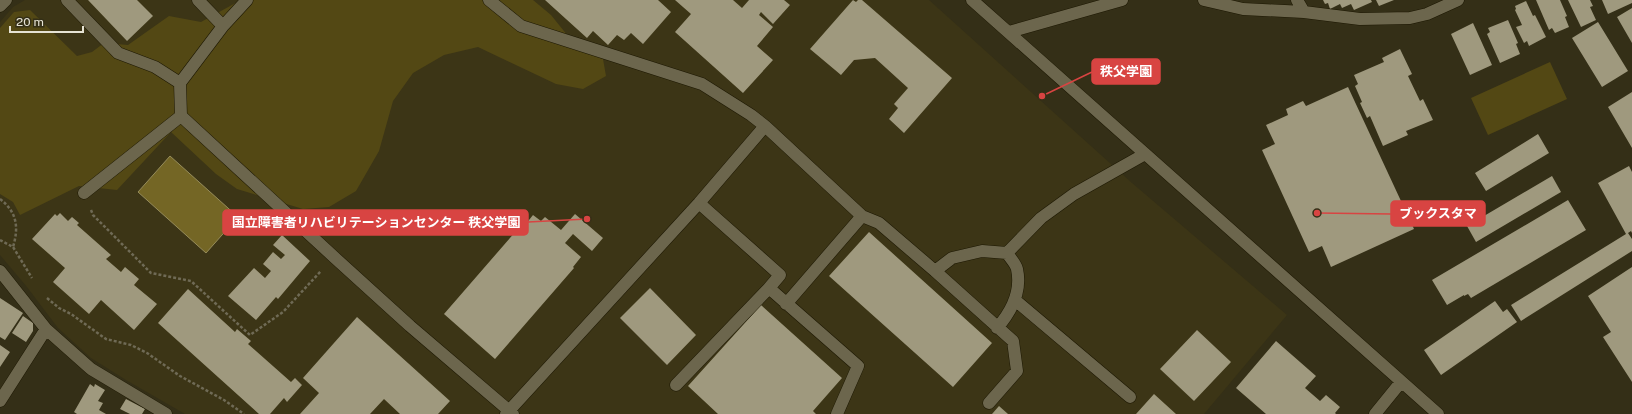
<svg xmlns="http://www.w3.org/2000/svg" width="1632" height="414" font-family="'Public Sans','Noto Sans JP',sans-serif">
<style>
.built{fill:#3c3516}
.green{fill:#534814}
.water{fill:#746625;stroke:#968c5a}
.building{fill:#9f997e}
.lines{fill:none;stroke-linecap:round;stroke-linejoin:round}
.minor-casing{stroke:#1c1702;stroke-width:13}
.path{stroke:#6f6a55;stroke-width:2.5;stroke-dasharray:3 2;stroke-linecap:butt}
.minor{stroke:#6c664d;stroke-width:12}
.leader{fill:none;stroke:#d84442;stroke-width:1.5}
.callout-dot{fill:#d84442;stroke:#342f17;stroke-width:1.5}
.callout{fill:#d84442;stroke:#d84442;stroke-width:1.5}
.callout-label{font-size:13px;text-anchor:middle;font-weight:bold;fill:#fff}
</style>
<rect width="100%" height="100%" fill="#342f17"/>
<path class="built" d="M25,0H929L1132,183L1287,315L1204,414H185L126,380L91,358L58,328L27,287L0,255V22L13,7Z"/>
<path class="green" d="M241,0H533L551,15L576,46L603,59L606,76L583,89L556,84L478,47L444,55L413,73L393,101L379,151L356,191L329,207L303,209L237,189L216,174L171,132L117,190L79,186L20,215L13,202L0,194V28L14,12L30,10L77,56L92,52L104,43L128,45L169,16L201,22Z
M1550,62L1567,99L1488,135L1471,98Z"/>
<path class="water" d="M170,156L238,217L206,253L138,192Z"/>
<path class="building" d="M88,0H137L153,16L127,41Z
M545,0H658L671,12L643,44L631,33L624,40L617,35L608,45L593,31L587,38Z
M675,0H733L742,8L749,0H784L790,5L773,24L761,12L759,15L773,27L757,46L773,60L743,93L675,32L691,14Z
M853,0L856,2L858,0H862L952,78L904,133L889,119L898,108L894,104L908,88L875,58L854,60L841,75L810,49Z
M1323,0H1371L1372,2L1354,10L1351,4L1342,8L1340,4L1330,9L1328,3L1325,4Z
M1376,0H1394L1379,6Z
M1536,0H1560L1567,16L1565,17L1569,27L1555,33L1552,28L1549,30Z
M1568,0H1590L1593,6L1590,7L1596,20L1581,27Z
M1602,0H1632V3L1608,14Z
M1526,1L1533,16L1535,15L1546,37L1529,46L1527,41L1524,43L1516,27L1522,25L1515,10L1516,9L1515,6Z
M1632,8V43L1617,17Z
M1508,20L1518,43L1516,44L1520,54L1500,63L1487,34L1490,32L1488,28Z
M1598,22L1628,71L1602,87L1572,38Z
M1473,23L1492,65L1470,75L1451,34Z
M1400,49L1412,74L1408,76L1420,101L1423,99L1433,120L1406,131L1408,135L1383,146L1370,116L1367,118L1360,103L1362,102L1355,86L1358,84L1354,75L1384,62L1382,58Z
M1348,87L1414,229L1331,267L1322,246L1309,252L1262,150L1275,144L1266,125L1288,115L1286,109L1303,101L1306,106Z
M1632,92V148L1608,107Z
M1538,134L1549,153L1486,191L1475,173Z
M1629,166L1632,172V233L1631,231L1628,233L1632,239V251L1521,321L1511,305L1626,234L1598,183Z
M1552,176L1561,192L1476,242L1467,226Z
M1568,200L1586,230L1471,298L1468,294L1464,296V295L1447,305L1432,280Z
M60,213L68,221L72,217L79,223L77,225L111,255L106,259L121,272L125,267L139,279L134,285L157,304L134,330L101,300L89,314L53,282L65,268L32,239L55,214L57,216Z
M575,214L603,238L592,251L573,234L565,243L581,257L573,267L574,268L495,359L444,314L523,223L525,225L533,215L541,221L545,217L561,230Z
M869,232L992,343L953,387L829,276Z
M282,235L310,261L278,299L276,297L256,320L228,296L254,268L265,278L271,271L263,264L273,252L281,259L285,255L273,245Z
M1632,267V382L1603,337L1611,332L1588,296Z
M650,288L696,335L667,365L620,318Z
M188,289L235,332L237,329L251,341L248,344L291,382L295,378L302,385L287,402L284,398L270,414H259L158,323Z
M0,298L23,313L5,340L0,337Z
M1495,301L1503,312L1507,309L1517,322L1441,375L1424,350Z
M761,305L842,378L813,411L816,414H718L688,386Z
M23,316L33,323V331L26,342L12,333Z
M357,317L450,401L438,414H400L384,399L370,414H300L319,393L303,378Z
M1197,330L1231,362L1194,401L1160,369Z
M1276,341L1316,376L1305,388L1320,401L1326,395L1340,407L1335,413L1336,414H1266L1236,388Z
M0,345L10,352L0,367Z
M90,384L94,387L95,384L105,390L98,401L103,403L99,410L106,414H77L74,412Z
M1154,394L1176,414H1136Z
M126,399L145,409L142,414H130L120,409Z
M999,406L1008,414H992Z"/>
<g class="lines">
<defs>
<path id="minor" d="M67,0L118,53L155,67L180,83
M198,0L223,26
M489,0L521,26L702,84L751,115L765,126L862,216L879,223L935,271L952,258L982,251L1007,253L1041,218L1074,194L1145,154
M972,0L1438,414
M1204,0L1243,9L1304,12L1360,19L1410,18L1427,14L1458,0
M1297,0L1304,12
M0,6L6,0
M1009,32L1122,0
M181,116L334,257L410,326L513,414
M84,193L181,116L180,83L223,26L247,0
M699,203L780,275L769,288L858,366L837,414
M0,271L46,329L91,369L166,414
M935,271L1013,341L1017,371L989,403
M1015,300L1130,397
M786,304L862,216
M997,328C1011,312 1022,292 1017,269C1016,264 1010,258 1007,253
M676,385L769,288
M0,401L46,329
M506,414L699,203L765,126
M1375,414L1401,382"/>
</defs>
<use href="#minor" class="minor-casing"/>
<path class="path" d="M0,199C17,212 19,227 13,247
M91,210L93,215L151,273L191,281L250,335L283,312L321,271
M0,240L13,247L32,278
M47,298L59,308L71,314L106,339L131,345L147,353L180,376L224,400L244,414"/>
<use href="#minor" class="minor"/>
</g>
<path class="leader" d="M1042 96L1092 72M1317 213L1391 214M587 219L528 222"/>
<g class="callout-dot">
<circle cx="1042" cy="96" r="4"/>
<circle cx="1317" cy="213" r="4"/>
<circle cx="587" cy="219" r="4"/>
</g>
<g class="callout">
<rect x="1092" y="59" width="68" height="25" rx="4"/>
<rect x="1391" y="201" width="94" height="25" rx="4"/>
<rect x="223" y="210" width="305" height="25" rx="4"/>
</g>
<g class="callout-label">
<text x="1126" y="76">秩父学園</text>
<text x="1438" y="218">ブックスタマ</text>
<text x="376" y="227">国立障害者リハビリテーションセンター 秩父学園</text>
</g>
<path d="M10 26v6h73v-6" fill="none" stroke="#e6e3d4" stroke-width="2"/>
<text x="16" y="26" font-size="12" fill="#e6e3d4" stroke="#342f17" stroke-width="3" paint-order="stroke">20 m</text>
</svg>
